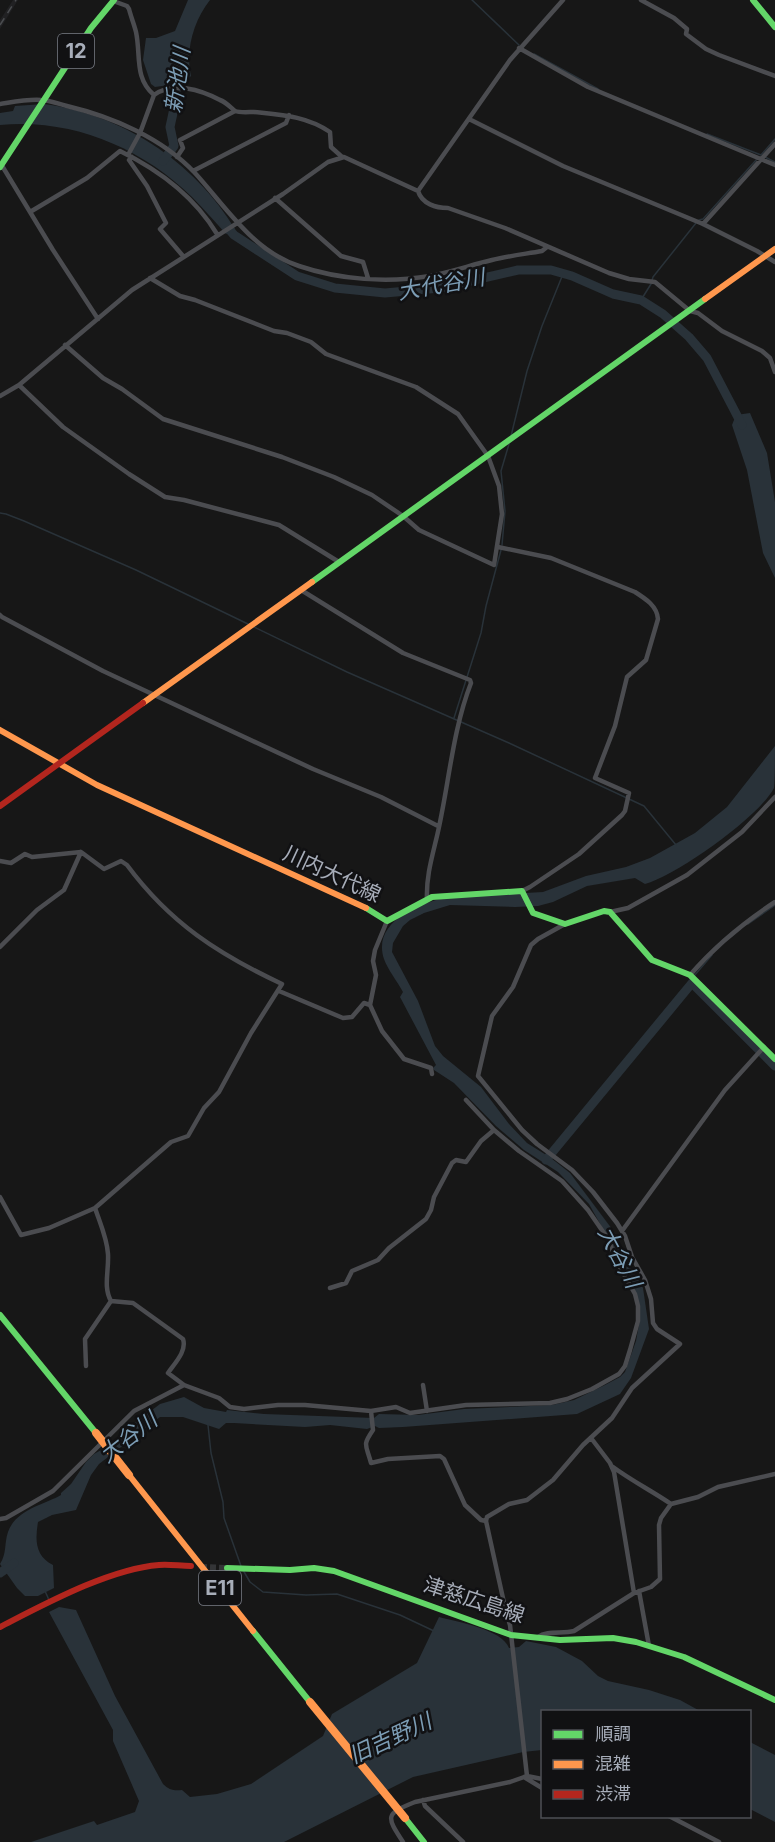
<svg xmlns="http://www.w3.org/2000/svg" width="775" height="1842" font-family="Inter,'Noto Sans JP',sans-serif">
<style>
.built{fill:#212123}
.water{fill:#293239}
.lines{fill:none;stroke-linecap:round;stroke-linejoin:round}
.stream{stroke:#293239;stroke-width:1.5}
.river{stroke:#293239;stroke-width:9}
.secondary-tunnel{stroke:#343537;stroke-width:6;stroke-dasharray:6 3;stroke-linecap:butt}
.street{stroke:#4b4c50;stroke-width:4.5}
.fast{stroke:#63d668;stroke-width:6}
.slow{stroke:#ff974d;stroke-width:6}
.jam{stroke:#b3261e;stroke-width:6}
.rail{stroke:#4a4c4f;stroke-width:1.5;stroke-dasharray:8 6;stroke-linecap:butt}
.slow-bridge{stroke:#ff974d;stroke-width:8}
.labels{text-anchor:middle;stroke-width:5;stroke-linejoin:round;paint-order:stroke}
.shield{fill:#111113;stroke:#7a7e87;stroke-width:1.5}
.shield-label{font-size:20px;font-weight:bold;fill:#a7adb9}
.street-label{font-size:21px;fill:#a7adb9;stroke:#111113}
.water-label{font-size:22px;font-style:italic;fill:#7c9db5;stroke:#111113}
</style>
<rect width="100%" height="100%" fill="#171717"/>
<path class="built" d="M13,0H18L0,29V20Z"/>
<path class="water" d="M188,0H210C194,20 185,50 191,76L183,83L155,87L151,84L143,60L146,38H156L175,31Z
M44,104C121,114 194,161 235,229L226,234C215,222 204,209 192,197C141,147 71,118 0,125V113L13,111L15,106Z
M750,413L767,453L775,502V578L763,553L747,470L732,425L736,415Z
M775,746C775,756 775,780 774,788C759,817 677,875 645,884L635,878L587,886L553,902L538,906L515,907L450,905L424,913L410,920L403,926L393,943L392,952L418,1001L435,1046L443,1056L481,1087L509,1124L527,1143L551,1158L570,1173L615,1233L624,1255L643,1288L649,1329L631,1378L620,1394L577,1414L403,1427L379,1428L375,1426L367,1429L330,1425L305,1427L234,1423H226L219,1429L183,1417H160L99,1464L91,1475L76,1510L52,1515L38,1522C35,1540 35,1556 53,1565L54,1588L38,1596H25L17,1588L0,1564C7,1553 4,1544 8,1532C16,1509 46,1504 61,1495V1493L71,1484L86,1462L94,1454L112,1444L127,1429L160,1404L184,1397L204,1408L226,1412L227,1410L264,1414L374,1418L379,1414L418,1415L464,1409L552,1405L574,1400L605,1385L620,1377L625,1372L636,1341L640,1319L632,1281L589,1204L558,1172L524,1150L496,1126L454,1083L434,1070L433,1068L436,1065L400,997L403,992C397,981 388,970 384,959C372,923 416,905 443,898L543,892L586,876L626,867L650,858L695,833L727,807Z
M59,1607L76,1610L115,1696L163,1784C169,1790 174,1791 182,1790L190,1797L217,1794L251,1784L323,1736L332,1714L417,1663L439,1617C457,1622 502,1629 509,1648L519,1647L526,1641L556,1647L582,1661L598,1676L608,1681L649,1690L680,1700L700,1711L542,1712V1750L523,1752L413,1777L284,1842H31L94,1821L97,1825L135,1812L139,1801L113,1741V1730L49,1612Z
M750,1742L775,1755V1822L750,1809Z"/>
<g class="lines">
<path class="stream" d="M472,0L519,45
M534,54L598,89
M707,134L761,155L775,139
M765,157L775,162
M699,220L703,219L757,159
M641,300L651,284L653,277L696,223
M511,436L527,371L542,326L563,274
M0,513L6,514L24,521L136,570L248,624
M502,545L505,511L501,471L509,444
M252,626L347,672L509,743L644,806L676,845
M454,718L481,633L486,606L501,550
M748,924L775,905
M694,976L712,955
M208,1425L211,1453L223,1502L224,1518L241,1566
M243,1570L250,1582L263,1592L306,1595L337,1594L400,1615L434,1631
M45,1591L49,1600"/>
<path class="river" d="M163,161L174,146L170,127L176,99V72
M223,222L234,235L297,276L335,288L385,293L440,288L518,270H551L572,276L613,294L641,300L663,314L689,337L707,358L742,425
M546,1160L692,983L775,1066
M0,1573L14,1563"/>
<path class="secondary-tunnel" d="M201,1567L227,1568"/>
<path class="street" d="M641,0L674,18L687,29L686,34L706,49L719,55L775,76
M113,1L127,6L129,9C131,17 134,24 136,32C141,55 134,78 154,95
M519,48L588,87L775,165
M0,104C13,102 28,99 41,100C49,100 59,104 67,106C113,117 162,138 195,173C226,207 253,251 299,266C340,280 388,283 430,276C451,272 471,265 492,260C508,256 525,254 542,251L547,247
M469,119L563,166L703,224L757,251L775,262
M128,155L140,133L154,95C173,81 201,90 220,100C226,102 231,108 235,111C240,113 249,112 254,112C282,115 306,116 330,132L331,147L341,156
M132,157L129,160L147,186L166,223L160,229L183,256
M177,157L183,148L180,140L235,111
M1,164L53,250L98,319
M193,171L286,123L289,115
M418,191C422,204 436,208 448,208L505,228L609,273L629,279L655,282L690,311L698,313L722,331L762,351L770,358L775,372
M275,198L341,256L363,262L368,278
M30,212L87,178L120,151C159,170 194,196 217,234
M703,224L775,144
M65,345L103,378L122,389L163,419L282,457L334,477L372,495L403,516L419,530L494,565L502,514L499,486L488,456L458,414L416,387L326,354L311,342L287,333L274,331L195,300L180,296L150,278
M19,385L63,427L129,474L165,497L184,500L279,525L339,562
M0,396L19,385L132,290L283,194L328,162L344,157L418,191L510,60L563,0
M498,547L551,558L635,592C646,599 657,606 658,619L646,660L627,677L615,726L595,778L629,793L625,811L622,815L579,854L530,887L522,891
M301,590L403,653L470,680L471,683C452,732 449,785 437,836C432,857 426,877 427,899
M0,615L2,617L103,671L313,769L381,797L438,826
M0,861L11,863L25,854L32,857L81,852L104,869L121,861L127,865C170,923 218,954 282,984L251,1033L219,1092L204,1108L188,1136L171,1142L95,1208L49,1228L21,1235L0,1197
M610,912L628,908L687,875L742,832L775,797
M387,921L375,950L373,961L376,975L370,1005L382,1031L404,1059L431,1068L432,1074
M0,947L37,910L64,890L81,852
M690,975C715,946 743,923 775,902
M279,991L343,1018L352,1017L364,1003L370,1005
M622,1231L725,1090L764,1047
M330,1288L346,1283L352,1271L378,1260L389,1248L426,1219L431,1210L434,1197L452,1163L456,1160L466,1162L481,1141L494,1130L466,1100
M111,1301L133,1303L183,1339C187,1351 175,1363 168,1373L184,1385L219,1398L230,1407L244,1409L278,1405H305L371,1411L396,1407L410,1413L466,1405L550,1403L567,1399L592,1389L619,1374L625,1366L630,1350L638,1321V1306L635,1294L617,1262L608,1239L588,1210L562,1181L519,1151L494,1130
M86,1366L85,1339L111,1301C103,1287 109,1271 108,1254C107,1238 100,1223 95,1208
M423,1385L427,1411
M371,1411L373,1430C362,1446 366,1444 371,1463L388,1459L440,1456L444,1459L465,1505L481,1520L486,1521
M613,1467C632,1481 652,1491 671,1504L698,1497L718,1487L775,1474
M0,1519L6,1518L53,1491L134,1411L184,1385
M639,1591L649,1646
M634,1593L651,1587L660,1579L659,1525L661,1518L671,1504
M538,1637C547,1630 562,1634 574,1631L634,1593L614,1472L610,1463L591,1438
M527,1776L542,1779
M524,1777L542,1788
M423,1800L425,1806L463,1842
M669,1816L719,1842
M403,1842C386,1816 385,1814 415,1802L510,1782L527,1776L510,1625L506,1612L486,1521L487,1517L509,1504L527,1500L553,1480L583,1445L612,1418L632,1388L680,1344L657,1329L653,1323L651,1299L645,1280L632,1257L625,1236L617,1223L593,1192L572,1170L537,1144L522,1130L478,1076L492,1016L513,987L531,945L538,939L565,924"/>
<path class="fast" d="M753,0L775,27
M0,167L91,28L114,0
M312,582L705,299
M366,908L387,921L432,897L522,891L533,913L565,924L604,911L610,912L652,960L690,975L775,1059
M0,1315L96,1433
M227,1568L290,1570L314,1568L334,1571L511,1635L560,1640L613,1638L636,1642L684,1657L775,1700
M253,1631L310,1702
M405,1818L424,1842"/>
<path class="slow" d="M705,299L775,249
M143,703L312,582
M0,730L97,785L366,908
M129,1475L253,1631"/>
<path class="jam" d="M0,806L143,703
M0,1627C45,1604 109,1569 159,1565C169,1564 180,1566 191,1566"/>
<path class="rail" d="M0,25L16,0"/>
<path class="slow-bridge" d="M96,1433L129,1475
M310,1702L405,1818"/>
</g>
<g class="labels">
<g class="shield">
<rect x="58" y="34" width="36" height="34" rx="4.5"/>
<rect x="199" y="1571" width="42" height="34" rx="4.5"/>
</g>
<g class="shield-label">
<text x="76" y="58">12</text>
<text x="220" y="1595">E11</text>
</g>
<g class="street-label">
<text transform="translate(332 874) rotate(25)" y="7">川内大代線</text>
<text transform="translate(474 1600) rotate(18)" y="7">津慈広島線</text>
</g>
<g class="water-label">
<text transform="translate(177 80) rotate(-82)" y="8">新池川</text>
<text transform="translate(441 284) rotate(-10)" y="8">大代谷川</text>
<text transform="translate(620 1257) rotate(62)" y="8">大谷川</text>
<text transform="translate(128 1437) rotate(-38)" y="8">大谷川</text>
<text transform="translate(390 1738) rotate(-25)" y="8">旧吉野川</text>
</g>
</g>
<rect x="541" y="1710" width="210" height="108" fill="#111113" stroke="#4d4f55" stroke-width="1.5"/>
<rect x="553" y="1730" width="30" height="9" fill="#63d668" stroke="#4d4f55" stroke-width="1.5"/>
<text x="595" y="1740" font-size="18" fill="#a7adb9">順調</text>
<rect x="553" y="1760" width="30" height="9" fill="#ff974d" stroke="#4d4f55" stroke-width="1.5"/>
<text x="595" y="1770" font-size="18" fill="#a7adb9">混雑</text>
<rect x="553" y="1790" width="30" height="9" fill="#b3261e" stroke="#4d4f55" stroke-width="1.5"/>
<text x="595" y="1800" font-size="18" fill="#a7adb9">渋滞</text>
</svg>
